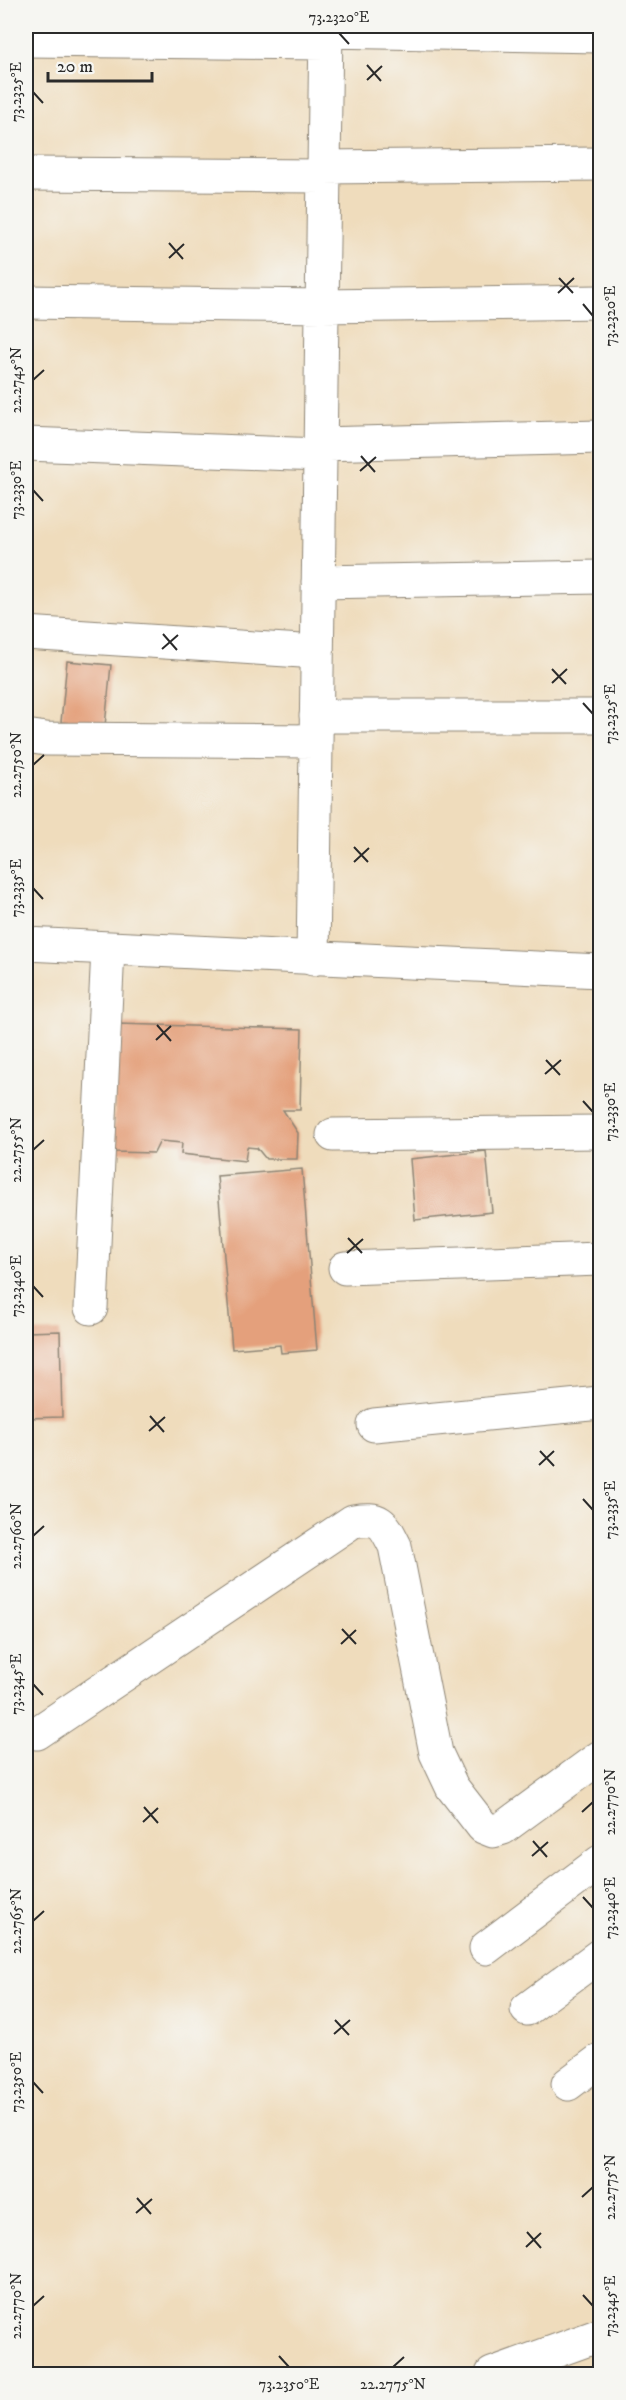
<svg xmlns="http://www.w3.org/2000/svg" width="626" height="2400" font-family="'IM FELL DW Pica',serif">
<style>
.building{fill:#e4a07b}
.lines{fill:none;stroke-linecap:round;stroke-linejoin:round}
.street-casing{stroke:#8d8474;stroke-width:35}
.secondary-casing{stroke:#8d8474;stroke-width:35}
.primary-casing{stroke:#8d8474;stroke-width:35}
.street{stroke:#fff;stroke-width:33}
.secondary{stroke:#fff;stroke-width:33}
.primary{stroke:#fff;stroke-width:33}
.ticks{fill:none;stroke:#2b2b2b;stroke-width:2}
.neatline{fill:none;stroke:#2b2b2b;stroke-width:2}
.ticks-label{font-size:15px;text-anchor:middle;fill:#2b2b2b}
</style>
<rect width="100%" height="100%" fill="#f6f6f2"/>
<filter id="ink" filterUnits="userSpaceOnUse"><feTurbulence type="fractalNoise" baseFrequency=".0167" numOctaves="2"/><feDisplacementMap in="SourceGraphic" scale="12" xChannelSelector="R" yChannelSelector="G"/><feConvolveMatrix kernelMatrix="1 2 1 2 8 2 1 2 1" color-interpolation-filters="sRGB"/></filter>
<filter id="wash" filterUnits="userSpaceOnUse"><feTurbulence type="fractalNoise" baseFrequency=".008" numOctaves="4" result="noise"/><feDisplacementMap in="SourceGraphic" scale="24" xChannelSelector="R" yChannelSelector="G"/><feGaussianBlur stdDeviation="1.35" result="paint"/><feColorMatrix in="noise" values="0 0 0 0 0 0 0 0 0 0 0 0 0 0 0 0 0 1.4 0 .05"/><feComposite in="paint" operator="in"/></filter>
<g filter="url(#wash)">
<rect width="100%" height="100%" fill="#efdcbc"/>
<g id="blocks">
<path class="building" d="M67,661L111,665L105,726L61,722Z
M117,1024L302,1029L300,1110H283L298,1133L297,1159H266L257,1148L247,1147L245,1161L181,1154L182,1143L160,1141L154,1153L113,1152Z
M486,1151L492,1212L415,1220L410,1159Z
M302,1169L317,1350L281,1353L280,1345L232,1349L217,1176Z
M60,1331L62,1417L26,1418V1332Z"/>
</g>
</g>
<g filter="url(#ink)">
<use href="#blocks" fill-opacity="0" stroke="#8d8474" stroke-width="1.5"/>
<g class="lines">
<defs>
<path id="street" d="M326,31L600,36
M26,40L325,43
M324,167L600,164
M26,174L323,176
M26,302L322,306L600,302
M26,444L320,455
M319,444L600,437
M318,582L600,577
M26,633L317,652
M316,716H600
M26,736L46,739L315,741
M313,959L326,26
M333,1135L600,1132
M345,1268L600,1259
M91,1308L108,949
M374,1425L600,1403
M37,1733L353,1521C381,1517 383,1522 395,1546L436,1753L452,1787L483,1827L493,1831L503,1828L600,1757
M486,1948L600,1862
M527,2009L600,1955
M568,2084L600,2060"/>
<path id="secondary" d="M26,944L600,971"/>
<path id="primary" d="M492,2374L600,2335"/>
</defs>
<use href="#street" class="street-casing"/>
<use href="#secondary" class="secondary-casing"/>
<use href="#primary" class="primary-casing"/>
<use href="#street" class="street"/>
<use href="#secondary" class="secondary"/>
<use href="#primary" class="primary"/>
</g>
</g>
<path class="ticks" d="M339,33L349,44M367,65L381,81M367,80L382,66M33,92L43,103M169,243L183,259M169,258L184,244M559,278L573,293M558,293L574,278M583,304L593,316M33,380L44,370M361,456L375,472M360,471L376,457M33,490L43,501M163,634L177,650M162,649L178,635M552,669L566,684M552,683L567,669M583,703L593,714M33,765L44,755M354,847L368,862M354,862L369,848M33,888L43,899M157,1025L171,1041M156,1040L171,1026M546,1060L560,1075M545,1074L561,1060M583,1101L593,1112M33,1150L44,1140M348,1238L362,1253M347,1253L363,1239M33,1286L43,1297M150,1416L164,1432M149,1431L165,1417M540,1451L554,1466M539,1465L554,1451M583,1499L593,1510M33,1536L44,1526M342,1629L356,1644M341,1644L356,1630M33,1684L43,1695M144,1807L158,1823M582,1812L593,1802M143,1822L158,1808M533,1841L547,1857M532,1856L548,1842M583,1897L593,1908M33,1921L44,1911M335,2020L349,2035M334,2034L350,2020M33,2082L43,2093M582,2197L593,2187M137,2198L151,2214M136,2213L152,2199M527,2232L541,2248M526,2247L541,2233M583,2295L593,2306M33,2306L44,2296M279,2356L289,2367M393,2367L404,2357"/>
<rect width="626" height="2400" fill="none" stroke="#f6f6f2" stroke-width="66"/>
<path d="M48 72v9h104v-9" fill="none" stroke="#2b2b2b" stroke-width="3"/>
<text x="57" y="72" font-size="18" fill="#2b2b2b" stroke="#f6f6f2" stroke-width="4.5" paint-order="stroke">20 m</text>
<rect x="33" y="33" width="560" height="2334" class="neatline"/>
<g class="ticks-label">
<text x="339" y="22">73.2320°E</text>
<text transform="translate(16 92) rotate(-90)" y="5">73.2325°E</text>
<text transform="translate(610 316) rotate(-90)" y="5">73.2320°E</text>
<text transform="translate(16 380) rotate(-90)" y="5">22.2745°N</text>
<text transform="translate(16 490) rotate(-90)" y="5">73.2330°E</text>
<text transform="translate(610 714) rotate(-90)" y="5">73.2325°E</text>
<text transform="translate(16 765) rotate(-90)" y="5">22.2750°N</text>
<text transform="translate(16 888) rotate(-90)" y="5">73.2335°E</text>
<text transform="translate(610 1112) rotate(-90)" y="5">73.2330°E</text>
<text transform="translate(16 1150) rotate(-90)" y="5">22.2755°N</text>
<text transform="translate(16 1286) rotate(-90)" y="5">73.2340°E</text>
<text transform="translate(610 1510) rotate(-90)" y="5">73.2335°E</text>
<text transform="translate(16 1536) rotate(-90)" y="5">22.2760°N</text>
<text transform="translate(16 1684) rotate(-90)" y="5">73.2345°E</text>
<text transform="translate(610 1802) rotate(-90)" y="5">22.2770°N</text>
<text transform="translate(610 1908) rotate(-90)" y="5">73.2340°E</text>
<text transform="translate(16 1921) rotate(-90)" y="5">22.2765°N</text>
<text transform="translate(16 2082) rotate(-90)" y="5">73.2350°E</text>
<text transform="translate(610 2187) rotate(-90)" y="5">22.2775°N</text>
<text transform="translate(16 2306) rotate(-90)" y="5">22.2770°N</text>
<text transform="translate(610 2306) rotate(-90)" y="5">73.2345°E</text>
<text x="289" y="2389">73.2350°E</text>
<text x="393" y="2389">22.2775°N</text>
</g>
</svg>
